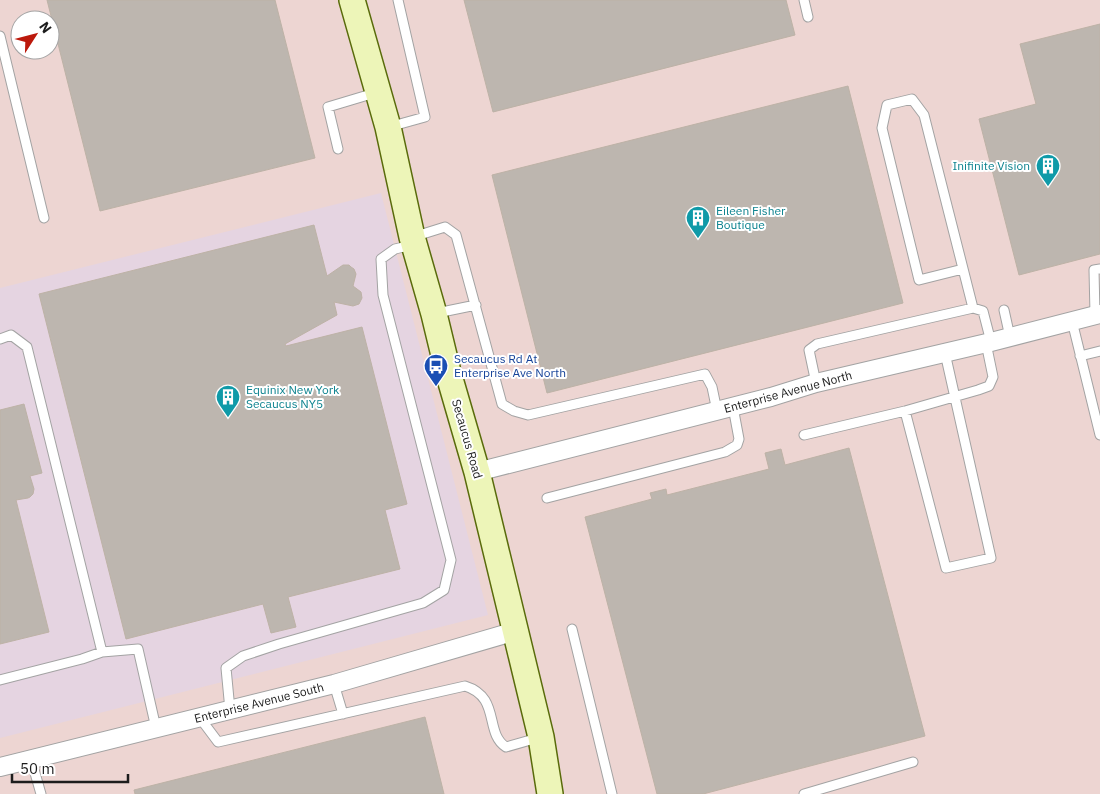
<svg xmlns="http://www.w3.org/2000/svg" width="1100" height="794" font-family="'IBM Plex Sans',sans-serif">
<style>
.commercial{fill:#edd5d2;fill-rule:evenodd}
.industrial{fill:#e5d4e1}
.building{fill:#bdb6af;stroke:#bdb2a6}
.lines{fill:none;stroke-linecap:round;stroke-linejoin:round}
.service-casing{stroke:#a3a3a3;stroke-width:11}
.minor-casing{stroke:#a3a3a3;stroke-width:20}
.secondary-casing{stroke:#596b0b;stroke-width:28}
.service{stroke:#fff;stroke-width:9}
.minor{stroke:#fff;stroke-width:18}
.secondary{stroke:#edf5b8;stroke-width:25}
.labels{text-anchor:middle;stroke-width:4;stroke-linejoin:round;paint-order:stroke}
.culture-label{font-size:12px;fill:#0d838f;stroke:#fff;text-anchor:start}
.transit-label{font-size:12px;fill:#164399;stroke:#fff;text-anchor:start}
.street-label{font-size:12px;fill:#1c1c1c;stroke:#fff}
</style>
<rect width="100%" height="100%" fill="#edeae2"/>
<path class="commercial" d="M0,0H1100V794H0ZM20,20H50V50H20Z"/>
<path class="industrial" d="M381,193L488,615L0,738V288Z"/>
<path class="building" d="M47,0H275L315,158L100,211Z
M464,0H786L795,35L493,112Z
M1100,24V254L1019,275L979,119L1036,104L1020,44Z
M848,86L903,303L547,393L492,175Z
M314,225L327,276L343,265H349L351,267L354,269L356,274L353,286L361,292L362,298L359,304L353,306L334,302L337,315L285,344L286,346L362,327L407,504L385,510L400,569L288,597L296,627L271,633L263,604L126,639L39,294Z
M24,404L42,473L30,476L34,489L33,494L30,497L28,498L16,500L49,632L0,644V410Z
M849,448L925,736L703,794H657L585,517L652,499L650,493L666,489L667,495L769,469L765,453L781,449L785,465Z
M425,717L444,794H135L134,790Z"/>
<g class="lines">
<defs>
<path id="service" d="M804,0L808,17
M0,36L44,218
M389,127L425,117L398,0
M338,149L328,107L378,92
M413,237L445,227L456,235L502,404L514,411L528,415L705,374L712,387L717,411
M963,269L919,280L882,128L887,105L912,99L924,115L973,308
M1004,310L1010,337
M437,313L476,305
M1095,315L1094,270L1100,269
M1072,321L1100,435
M0,339L11,335L27,347L102,652L82,659L0,680
M1080,356L1100,351
M816,383L809,350L817,344L973,308L983,311L991,342
M905,411L946,568L991,558L945,353
M804,435L905,411L978,390L989,386L993,377L986,343
M547,498L725,452L737,445L739,439L733,407
M572,629L612,794
M102,652L138,649L156,728
M334,684L343,714
M230,710L226,668L243,656L279,644L423,603L444,590L451,560L383,295L381,259L395,249L412,245
M200,718L218,742L465,686C501,697 484,733 506,747L541,737
M31,759L41,794
M804,794L913,762"/>
<path id="minor" d="M477,472L771,397L816,383L991,342L1100,314
M0,767L334,684L516,631"/>
<path id="secondary" d="M352,0L388,127L412,237L434,314L448,372L477,472L541,737L550,794"/>
</defs>
<use href="#service" class="service-casing"/>
<use href="#minor" class="minor-casing"/>
<use href="#secondary" class="secondary-casing"/>
<use href="#service" class="service"/>
<use href="#minor" class="minor"/>
<use href="#secondary" class="secondary"/>
</g>
<defs>
<symbol id="building-pin" viewBox="-11 -11 22 30"><path d="M0 17L-7.5 6A9.5 9.5 0 1 1 7.5 6Z" fill="#0f9aa8" stroke="#fff"/><path d="M-4-6H4V6H1V3H-1V6H-4ZM-2.5-4.3h1.7v1.8h-1.7ZM.8-4.3h1.7v1.8H.8ZM-2.5-1h1.7V.8h-1.7ZM.8-1h1.7V.8H.8Z" fill="#fff"/></symbol>
<symbol id="bus-pin" viewBox="-11 -11 22 30"><path d="M0 17L-7.5 6A9.5 9.5 0 1 1 7.5 6Z" fill="#1a4fb4" stroke="#fff"/><path d="M-5-6H5V4H4V6H2V4H-2V6H-4V4H-5ZM-3.5-4V0h7V-4ZM-3.5 1.2v1.5H-2V1.2ZM2 1.2v1.5H3.5V1.2Z" fill="#fff"/></symbol>
</defs>
<g fill-rule="evenodd">
<use href="#building-pin" x="1034" y="152" width="28" height="38"/>
<use href="#building-pin" x="684" y="204" width="28" height="38"/>
<use href="#bus-pin" x="422" y="352" width="28" height="38"/>
<use href="#building-pin" x="214" y="383" width="28" height="38"/>
</g>
<g class="labels">
<g class="culture-label">
<text x="1030" y="170" text-anchor="end">Inifinite Vision</text>
<text x="716" y="215">Eileen Fisher<tspan x="716" dy="14">Boutique</tspan></text>
<text x="246" y="394">Equinix New York<tspan x="246" dy="14">Secaucus NY5</tspan></text>
</g>
<g class="transit-label">
<text x="454" y="363">Secaucus Rd At<tspan x="454" dy="14">Enterprise Ave North</tspan></text>
</g>
<g class="street-label">
<text transform="translate(788 392) rotate(-15)" y="4">Enterprise Avenue North</text>
<text transform="translate(467 439) rotate(74)" y="4">Secaucus Road</text>
<text transform="translate(259 703) rotate(-14)" y="4">Enterprise Avenue South</text>
</g>
</g>
<g transform="translate(35 35) rotate(54)"><circle r="24" fill="#ffffff" stroke="#a4a4a4"/>
<path d="M0-4L9 19L0 12L-9 19Z" fill="#bc190c"/>
<text y="-8" font-size="14" font-weight="bold" text-anchor="middle" fill="#1c1c1c">N</text>
</g>
<path d="M12 774v8h116v-8" fill="none" stroke="#1c1c1c" stroke-width="2.5"/>
<text x="20" y="774" font-size="15" fill="#1c1c1c" stroke="#ffffff" stroke-width="4" paint-order="stroke">50 m</text>
</svg>
